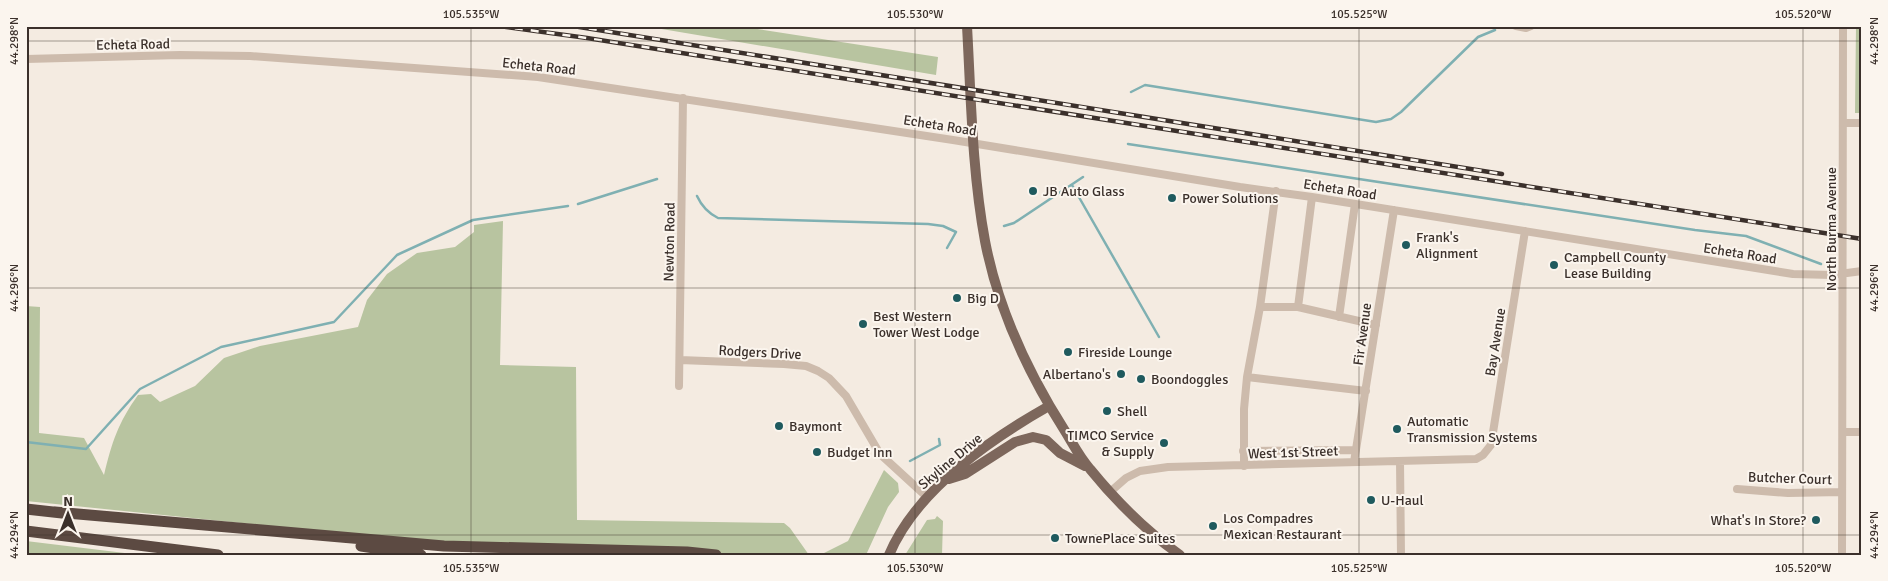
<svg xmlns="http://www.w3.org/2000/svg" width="1888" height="581" font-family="Signika,sans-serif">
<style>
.green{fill:#b8c4a0}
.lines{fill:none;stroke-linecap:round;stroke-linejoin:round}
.stream{stroke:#7fb0b2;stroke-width:2.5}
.minor{stroke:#cdbbac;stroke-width:8}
.major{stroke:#7d675c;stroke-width:10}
.highway{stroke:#5c4a42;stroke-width:11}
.rail-casing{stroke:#3b302b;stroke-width:4.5}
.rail{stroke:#fbf5ee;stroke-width:2.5;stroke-dasharray:8;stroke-linecap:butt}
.ticks{fill:none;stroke:#3b302b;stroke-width:1;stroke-opacity:0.45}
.poi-dot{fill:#1f5a5e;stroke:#fbf5ee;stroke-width:2}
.labels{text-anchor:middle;stroke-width:4;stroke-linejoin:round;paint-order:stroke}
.street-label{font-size:14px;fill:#3b302b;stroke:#fbf5ee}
.poi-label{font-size:14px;fill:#3b302b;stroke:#fbf5ee;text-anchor:start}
.neatline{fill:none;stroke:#3b302b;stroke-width:2}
.ticks-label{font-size:12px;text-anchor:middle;fill:#3b302b}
</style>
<rect width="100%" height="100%" fill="#f4ebe1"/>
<path class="green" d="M644,26H738L938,57L936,75Z
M1856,26H1862V113H1855Z
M503,221L500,365L576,367L577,520L784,523L790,528L809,555H740L685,549L447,544L26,501V306L40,307L39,433L84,438L104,475C112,442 118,423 138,395L151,394L160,402L195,386L224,358L260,346L358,327L367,300L387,274L417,253L455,247L474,232V225Z
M884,470L898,483L899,492L888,507L866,555H820L848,541Z
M937,516L943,521L942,555H905L927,520L935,519Z
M26,541L141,555H26Z"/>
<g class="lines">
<path class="stream" d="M1131,92L1145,85L1376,122L1391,119L1401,112L1478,37L1495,30
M1128,144L1695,230L1746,236L1821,264
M1072,185L1159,337
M697,196C702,207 708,213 718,218L928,224L943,226L956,232L947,248
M578,204L657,179
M1004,226L1014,223L1083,177
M26,442L86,449L140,389L221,347L334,322L397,255L473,220L568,206
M910,461L940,445L939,439"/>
<path class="minor" d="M1516,26L1526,28L1531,26
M26,59L180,55L250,56L538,77L953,140L1240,187L1312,197L1793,274L1832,275L1862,271
M1843,123H1862
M1260,307H1298L1376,325
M1298,307L1312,197
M1339,317L1355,204
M680,360L784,364L806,366L818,371L829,378L846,396L880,454L927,497
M1247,377L1366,391
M679,386L683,98
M1843,432H1862
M1243,451L1356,450
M1400,461L1401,555
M1354,462L1394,210
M1244,466V409L1247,377L1260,307L1276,191
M1737,489L1788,493L1842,492
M1110,492L1126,478L1140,471L1168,467L1476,459L1483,455L1491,445L1525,231
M1842,555L1843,26"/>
<path class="major" d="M967,26C971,97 972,171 985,241C998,309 1028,373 1065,431C1073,444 1080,458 1090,469C1116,501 1146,531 1180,555
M949,479L965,474L1015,442L1033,437L1046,440L1060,453L1085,466
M889,555C916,490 989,440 1049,406"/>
<path class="highway" d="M26,509L62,513
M55,512L444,546L687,552L716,555
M26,531L218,555
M361,546L421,555"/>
<defs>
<path id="rail" d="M499,26L587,38L1862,239
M573,26L1502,174"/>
</defs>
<use href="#rail" class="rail-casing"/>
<use href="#rail" class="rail"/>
</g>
<path class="ticks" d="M28,26V555M471,26V555M915,26V555M1359,26V555M1803,26V555M26,41H1862M26,288H1862M26,535H1862"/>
<g class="poi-dot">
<circle cx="1033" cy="191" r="5"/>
<circle cx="1172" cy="198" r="5"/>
<circle cx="1406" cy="245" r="5"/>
<circle cx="1554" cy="265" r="5"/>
<circle cx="957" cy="298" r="5"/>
<circle cx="863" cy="324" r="5"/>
<circle cx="1068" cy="352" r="5"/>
<circle cx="1121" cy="374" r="5"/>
<circle cx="1141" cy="379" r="5"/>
<circle cx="1107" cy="411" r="5"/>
<circle cx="779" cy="426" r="5"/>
<circle cx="1397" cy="429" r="5"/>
<circle cx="1164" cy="443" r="5"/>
<circle cx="817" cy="452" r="5"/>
<circle cx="1371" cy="500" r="5"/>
<circle cx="1816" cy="520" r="5"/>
<circle cx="1213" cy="526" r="5"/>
<circle cx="1055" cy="538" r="5"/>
</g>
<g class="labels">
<g class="street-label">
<text transform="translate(133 44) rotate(-1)" y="5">Echeta Road</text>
<text transform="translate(539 66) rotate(6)" y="5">Echeta Road</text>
<text transform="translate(940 125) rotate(9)" y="5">Echeta Road</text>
<text transform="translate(1340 189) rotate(9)" y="5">Echeta Road</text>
<text transform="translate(1831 229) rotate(-90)" y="5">North Burma Avenue</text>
<text transform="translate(669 242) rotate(-89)" y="5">Newton Road</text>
<text transform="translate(1740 253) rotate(9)" y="5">Echeta Road</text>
<text transform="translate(1362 334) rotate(-82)" y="5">Fir Avenue</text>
<text transform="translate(1495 342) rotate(-81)" y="5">Bay Avenue</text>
<text transform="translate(760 352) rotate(3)" y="5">Rodgers Drive</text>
<text transform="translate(1293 452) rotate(-2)" y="5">West 1st Street</text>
<text transform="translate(950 461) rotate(-40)" y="5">Skyline Drive</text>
<text transform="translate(1790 478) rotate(2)" y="5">Butcher Court</text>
</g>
<g class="poi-label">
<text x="1043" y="196">JB Auto Glass</text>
<text x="1182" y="203">Power Solutions</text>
<text x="1416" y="242">Frank's<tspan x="1416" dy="16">Alignment</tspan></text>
<text x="1564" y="262">Campbell County<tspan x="1564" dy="16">Lease Building</tspan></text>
<text x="967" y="303">Big D</text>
<text x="873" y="321">Best Western<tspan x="873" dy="16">Tower West Lodge</tspan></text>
<text x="1078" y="357">Fireside Lounge</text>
<text x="1111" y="379" text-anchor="end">Albertano's</text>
<text x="1151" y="384">Boondoggles</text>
<text x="1117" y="416">Shell</text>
<text x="1407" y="426">Automatic<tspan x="1407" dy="16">Transmission Systems</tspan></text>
<text x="789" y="431">Baymont</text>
<text x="1154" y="440" text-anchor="end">TIMCO Service<tspan x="1154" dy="16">&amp; Supply</tspan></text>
<text x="827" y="457">Budget Inn</text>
<text x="1381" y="505">U-Haul</text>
<text x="1223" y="523">Los Compadres<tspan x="1223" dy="16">Mexican Restaurant</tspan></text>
<text x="1806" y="525" text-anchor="end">What's In Store?</text>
<text x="1065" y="543">TownePlace Suites</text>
</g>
</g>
<rect width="1888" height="581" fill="none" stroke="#fbf5ee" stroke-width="55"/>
<g transform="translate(68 514)" stroke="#fbf5ee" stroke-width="4" paint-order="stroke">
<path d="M0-4L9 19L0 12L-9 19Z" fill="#3b302b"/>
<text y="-8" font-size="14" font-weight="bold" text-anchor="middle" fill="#3b302b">N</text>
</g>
<rect x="28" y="28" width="1832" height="526" class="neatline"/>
<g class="ticks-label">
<text x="471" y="18">105.535°W</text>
<text x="915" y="18">105.530°W</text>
<text x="1359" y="18">105.525°W</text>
<text x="1803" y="18">105.520°W</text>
<text transform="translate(14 41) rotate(-90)" y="4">44.298°N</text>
<text transform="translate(1874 41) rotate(-90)" y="4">44.298°N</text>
<text transform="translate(14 288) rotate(-90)" y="4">44.296°N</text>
<text transform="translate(1874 288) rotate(-90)" y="4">44.296°N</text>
<text transform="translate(14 535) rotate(-90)" y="4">44.294°N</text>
<text transform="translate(1874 535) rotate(-90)" y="4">44.294°N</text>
<text x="471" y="572">105.535°W</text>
<text x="915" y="572">105.530°W</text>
<text x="1359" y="572">105.525°W</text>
<text x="1803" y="572">105.520°W</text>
</g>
</svg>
